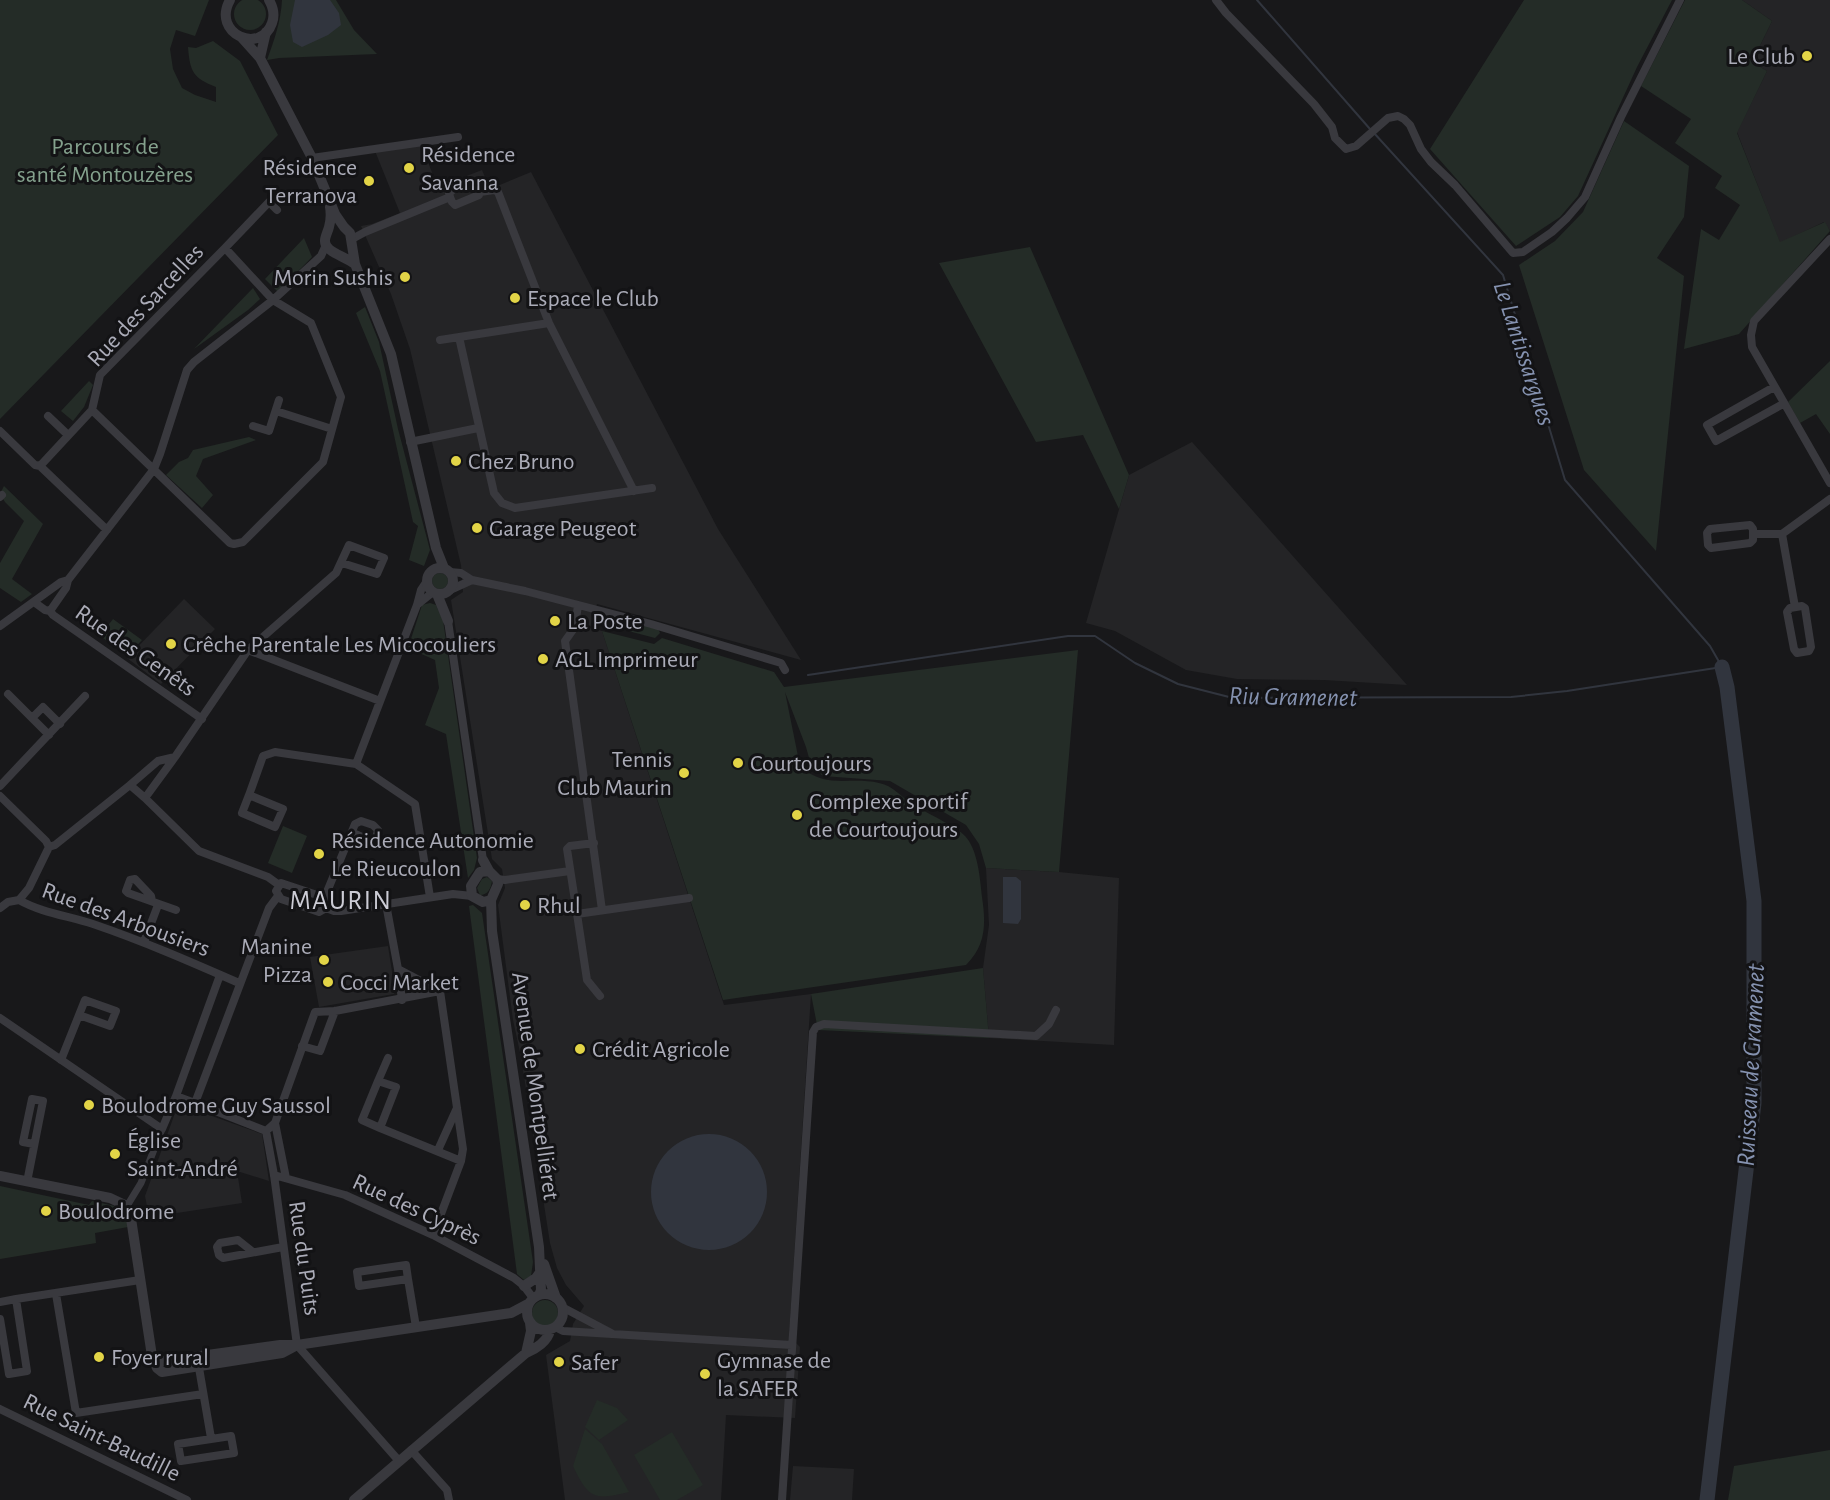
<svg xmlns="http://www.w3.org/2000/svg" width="1830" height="1500" font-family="'Alegreya Sans',sans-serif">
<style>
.built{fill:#242426}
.green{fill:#242c27}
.water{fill:#31353e}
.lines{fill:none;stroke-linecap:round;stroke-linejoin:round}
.stream{stroke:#31353e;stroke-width:2}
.river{stroke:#31353e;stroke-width:15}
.pedestrian{stroke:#39393e;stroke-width:7}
.minor{stroke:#39393e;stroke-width:8}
.tertiary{stroke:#39393e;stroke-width:10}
.poi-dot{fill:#e2d447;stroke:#131315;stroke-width:2}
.labels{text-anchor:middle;stroke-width:6;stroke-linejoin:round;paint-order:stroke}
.poi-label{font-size:24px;fill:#abacb8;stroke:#131315;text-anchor:start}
.park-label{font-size:24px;fill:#84a18d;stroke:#131315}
.street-label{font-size:24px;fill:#abacb8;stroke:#131315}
.water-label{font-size:26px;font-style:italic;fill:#8592b0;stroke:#131315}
.quarter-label{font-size:27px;letter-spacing:1.5px;fill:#ccccd5;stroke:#131315}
</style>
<rect width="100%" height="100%" fill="#18181a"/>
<path class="built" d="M1742,0H1830V231L1824,222L1780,243L1737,132L1767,71L1752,62L1772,21Z
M421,145L438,187L482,170L490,189L531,172L718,529L801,660L597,604L590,628L602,631L724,1005L811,994L789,1336L800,1347L795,1418L726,1415L721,1500H565L546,1355L570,1341L573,1324L584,1306L566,1285L557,1268L550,1243L521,1057L513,1020L498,905L505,888L502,869L492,859L451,600L463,592L461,565L410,349L391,294L361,226L372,224L400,213L375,151Z
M1192,442L1407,685L1324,680L1237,679L1186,670L1115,631L1086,623L1129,475Z
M184,599L215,629L161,684L127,658Z
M986,868L1059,872L1119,878L1114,1045L989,1038L983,968L989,925Z
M388,946L395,991L394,994L319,1007L310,957Z
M184,1106L262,1134L269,1181L237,1171L242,1203L177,1213L165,1219L161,1214L149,1216L145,1196L175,1113Z
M793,1466L854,1469L852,1500H790Z"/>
<path class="green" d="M234 14a16 16 0 1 1 32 0a16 16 0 1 1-32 0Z
M0,0H209L195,36L176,30L170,49L173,69L182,88L195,95L216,102V87C193,78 190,72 188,47L196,48L213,41L240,61L278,135L0,419Z
M282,0H336L354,30L377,54L279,58L267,60C274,41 281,21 282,0Z
M1524,0H1672L1637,67L1578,196L1560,217L1516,246L1430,149Z
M1685,0H1742L1772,21L1752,62L1767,71L1737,133L1780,242L1825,222L1830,231L1739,334L1684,349L1701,229L1719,240L1740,205L1715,188L1722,176L1675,143L1691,119L1641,86Z
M1624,121L1689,166L1684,217L1657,258L1684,276L1656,551L1584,470L1519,265L1555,241L1583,212Z
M304,238L312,257L278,292L265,279Z
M1030,247L1129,475L1119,509L1083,435L1036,442L939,263Z
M253,288L260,299L248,310L194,349Z
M365,307L379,342L398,429L430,550L424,566L409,560L418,526L413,522L380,371L356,313Z
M1830,361V434L1816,414L1800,423L1788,402Z
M89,381L93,385L84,407L73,421L61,411Z
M249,437L256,440L203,459L196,476L213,495L202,508L166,475L179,462L188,458L193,450Z
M4,486L43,524L12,579L32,594L21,602L0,588V563L24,521L5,502L0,494Z
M432 581a8 8 0 1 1 16 0a8 8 0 1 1-16 0Z
M430,603L436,605L443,620L477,858L474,870L468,878L446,734L425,725L439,688L435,660L408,648L422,605Z
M596,612L658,629L660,633L655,638L594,622Z
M113,619L142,640L128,655L100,636Z
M602,631L654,644L662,638L774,672L784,687L1078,650L1059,872L986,868L979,844L966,825L890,781L823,776L815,769L811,765L806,747L785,692L800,766C826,790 850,776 879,783C894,786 901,797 913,805C925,812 957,827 965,836C978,850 980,878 982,897C986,924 986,945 966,965L723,1000Z
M283,826L307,836L292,873L268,863Z
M487,877L492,881C491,888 488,895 480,895L477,888L482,879Z
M473,905L482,913L533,1262L531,1276L524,1280L517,1274L469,906Z
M983,968L989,1038L818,1030L811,994Z
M0,1186L89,1205L92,1201L124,1208L128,1227L95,1233L96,1243L0,1259Z
M532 1313a13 13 0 1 1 26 0a13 13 0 1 1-26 0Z
M597,1400L617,1408L628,1420L599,1440L585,1427Z
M585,1429L602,1444L629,1492C595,1500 589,1500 573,1466Z
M672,1432L703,1485L677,1500H660L634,1455Z
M1830,1450V1500H1728L1734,1466Z"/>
<path class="water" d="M295,0H330L339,13L341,25L328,35L302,47L293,42L290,25Z
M1003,877H1016L1021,881V919L1018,924L1003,923Z
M651 1192a58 58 0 1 1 116 0a58 58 0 1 1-116 0Z"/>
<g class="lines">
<path class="stream" d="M1257,0L1370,129
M808,675L1068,636H1095L1135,663L1178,684L1233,698L1511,697L1567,691L1722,667L1710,646L1565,480L1503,275L1374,133"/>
<path class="river" d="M1707,1500L1754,1103V901L1727,687L1722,667"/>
<path class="pedestrian" d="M127,1206L141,1183L162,1129"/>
<path class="minor" d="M1216,0L1226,13L1314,104L1332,127L1335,138L1346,149L1356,146L1388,118L1398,116L1404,119L1410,125L1421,149L1431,162L1455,185L1513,253L1523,252L1552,232L1567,218L1585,197L1621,117L1680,0
M312,158L458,137
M480,192L494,190L498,192L549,323L634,491
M352,239L365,232L450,197L452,202L455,205L479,195L480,189L475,182C466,183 455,187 449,193L450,197
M1830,239L1754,321L1751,335L1752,347L1830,483
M225,248L273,300L311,323L341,397L323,462L243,542L234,544L230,543L92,410L100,375Z
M225,248L269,202L277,210
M459,337L494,493L502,503L515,508L652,488
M440,340L549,323
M1774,387L1707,425L1716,441L1783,404
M276,411L332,429
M48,416L68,435
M253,426L269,431L279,400
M0,431L35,465L40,466L107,530
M410,442L478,428
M40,466L92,410
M0,497L2,495
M1750,525L1753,529V540L1750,543L1711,548L1708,545L1707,533L1710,529Z
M1754,534H1782
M1782,534L1795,607
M1782,534L1830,499
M450,572L461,573L472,580L525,591L651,624L781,663L785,670
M450,590L472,580
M34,602L45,610L50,611L53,615L202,719
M417,605L433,592
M578,605L575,627L565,641L602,910
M1802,606L1805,608L1811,647L1809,651L1797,653L1794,649L1787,612L1790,608Z
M50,611L66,588L68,580L154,469L160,454L187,370L194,362L273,300L321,256L326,245
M448,621L483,860
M0,626L61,582L68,580
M248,650L380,701
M8,694L32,718
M49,735L32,718L43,707L60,724
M175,757L248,650L336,573L349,545L384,558L377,574L342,563
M175,757L145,798L130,785L158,761Z
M356,764L417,605L421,590L427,581
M0,786L85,696
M249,795L263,756L275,752L356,764L415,804L430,897
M249,795L283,809L275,827L242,813Z
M0,796L46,841L49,847
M145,798L199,851L268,877L279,885
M594,843L570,846L567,849L577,914L689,898
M497,879L505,880L570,871
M281,883L320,896L326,902V908L319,912L281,899L276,891Z
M324,899L355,824L361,821L373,825L378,830L376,838L371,841L353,833
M19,900C42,913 69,916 93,924C143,941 191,962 239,983
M152,901L151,896L135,879L130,880L126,891L128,893L176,910
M386,904L398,969L440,991L463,1149L461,1161L433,1235
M0,908L8,902L19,900L29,888L49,847L55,845L130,785
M326,908L334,911H341L453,894L472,896
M577,914L587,980L600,996
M144,942L158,905
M398,969L402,1000
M220,975L176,1096L195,1103L269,908L278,896
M0,1018L162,1129L176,1096
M302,1046L320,1051L335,1011
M61,1060L85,1000L116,1011L110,1026L79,1015
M378,1081L396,1087L380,1128L362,1120Z
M378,1081L388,1058
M195,1103L266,1131
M275,1123L286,1178
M380,1128L461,1161
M266,1131L274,1175L297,1345L399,1461
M266,1131L275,1123L315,1012L335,1011L440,991
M438,1150L457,1108
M274,1175L345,1195L433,1235L514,1278L524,1286L533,1298
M27,1182L43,1101L32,1099L23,1142L34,1144
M253,1252L238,1240L220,1243L217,1247L219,1255L223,1258L283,1247
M406,1265L408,1279L359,1286L357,1272Z
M408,1279L416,1327
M56,1294L76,1413L203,1394
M16,1299L140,1280
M0,1302L16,1299L27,1371L9,1374L0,1319
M562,1307L613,1334
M555,1327L563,1331L792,1345
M198,1362L211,1438
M0,1409L187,1500
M231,1436L234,1453L181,1461L178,1444Z
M411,1450L447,1490L449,1500
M782,1500L813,1032L816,1027L824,1024L1036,1036L1049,1024L1056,1010"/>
<path class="tertiary" d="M230,0C211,34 261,55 272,23C275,15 273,7 269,0
M242,38L260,58L312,158L335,214L344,227L350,233L355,264L391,354L436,548L444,568
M260,58L266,32
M330,207C331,213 331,220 329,227C327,235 321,242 329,249C333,253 348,259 355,264
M427 581a13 13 0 1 1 26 0a13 13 0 1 1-26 0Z
M437,594L448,621
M483,860L489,871L497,879L498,884L491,900L483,902L472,896L471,886L480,872L489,871
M491,900L492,931L539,1247L541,1290L539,1295
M0,1176L110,1198L127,1206L130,1212L152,1356L157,1368L162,1372L282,1353L297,1345
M544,1264L556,1298
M524,1286L536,1278L541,1271
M527 1312a18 18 0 1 1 36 0a18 18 0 1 1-36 0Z
M526,1353L531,1331L530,1323
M156,1362L280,1345H297L511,1313L528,1304
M354,1500L526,1353C536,1349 548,1341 550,1330"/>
</g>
<g class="poi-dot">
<circle cx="1807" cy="56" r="6"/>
<circle cx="409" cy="168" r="6"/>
<circle cx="369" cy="181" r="6"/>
<circle cx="405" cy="277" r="6"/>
<circle cx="515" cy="298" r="6"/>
<circle cx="456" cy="461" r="6"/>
<circle cx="477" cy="528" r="6"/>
<circle cx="555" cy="621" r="6"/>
<circle cx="171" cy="644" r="6"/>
<circle cx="543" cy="659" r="6"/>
<circle cx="738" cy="763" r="6"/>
<circle cx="684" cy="773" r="6"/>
<circle cx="797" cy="815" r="6"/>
<circle cx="319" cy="854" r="6"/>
<circle cx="525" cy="905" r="6"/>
<circle cx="324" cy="960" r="6"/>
<circle cx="328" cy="982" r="6"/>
<circle cx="580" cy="1049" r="6"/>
<circle cx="89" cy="1105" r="6"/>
<circle cx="115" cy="1154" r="6"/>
<circle cx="46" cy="1211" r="6"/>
<circle cx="99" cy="1357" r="6"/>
<circle cx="559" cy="1362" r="6"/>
<circle cx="705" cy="1374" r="6"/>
</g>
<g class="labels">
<g class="poi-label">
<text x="1795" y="64" text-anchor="end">Le Club</text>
<text x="421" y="162">Résidence<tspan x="421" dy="28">Savanna</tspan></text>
<text x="357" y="175" text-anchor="end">Résidence<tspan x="357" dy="28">Terranova</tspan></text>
<text x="393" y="285" text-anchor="end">Morin Sushis</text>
<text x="527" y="306">Espace le Club</text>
<text x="468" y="469">Chez Bruno</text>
<text x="489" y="536">Garage Peugeot</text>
<text x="567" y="629">La Poste</text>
<text x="183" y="652">Crêche Parentale Les Micocouliers</text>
<text x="555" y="667">AGL Imprimeur</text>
<text x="672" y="767" text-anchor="end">Tennis<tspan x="672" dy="28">Club Maurin</tspan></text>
<text x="750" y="771">Courtoujours</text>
<text x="809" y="809">Complexe sportif<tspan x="809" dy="28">de Courtoujours</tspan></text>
<text x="331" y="848">Résidence Autonomie<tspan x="331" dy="28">Le Rieucoulon</tspan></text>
<text x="537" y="913">Rhul</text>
<text x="312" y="954" text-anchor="end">Manine<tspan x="312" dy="28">Pizza</tspan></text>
<text x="340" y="990">Cocci Market</text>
<text x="592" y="1057">Crédit Agricole</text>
<text x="101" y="1113">Boulodrome Guy Saussol</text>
<text x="127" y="1148">Église<tspan x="127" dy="28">Saint-André</tspan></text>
<text x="58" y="1219">Boulodrome</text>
<text x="111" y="1365">Foyer rural</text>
<text x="717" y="1368">Gymnase de<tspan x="717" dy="28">la SAFER</tspan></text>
<text x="571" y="1370">Safer</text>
</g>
<g class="park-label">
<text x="105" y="154">Parcours de<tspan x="105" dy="28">santé Montouzères</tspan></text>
</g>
<g class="street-label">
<text transform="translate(145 305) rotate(-47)" y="8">Rue des Sarcelles</text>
<text transform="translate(136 650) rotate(35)" y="8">Rue des Genêts</text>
<text transform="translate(126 919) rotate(20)" y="8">Rue des Arbousiers</text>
<text transform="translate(536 1086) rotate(82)" y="8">Avenue de Montpelliéret</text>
<text transform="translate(417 1209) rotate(25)" y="8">Rue des Cyprès</text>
<text transform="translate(305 1258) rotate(82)" y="8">Rue du Puits</text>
<text transform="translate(102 1437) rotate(26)" y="8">Rue Saint-Baudille</text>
</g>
<g class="water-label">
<text transform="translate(1525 353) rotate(72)" y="9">Le Lantissargues</text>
<text transform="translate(1293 696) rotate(1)" y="9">Riu Gramenet</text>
<text transform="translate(1750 1065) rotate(-87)" y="9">Ruisseau de Gramenet</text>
</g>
<g class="quarter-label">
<text x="341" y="909">MAURIN</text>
</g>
</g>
</svg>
